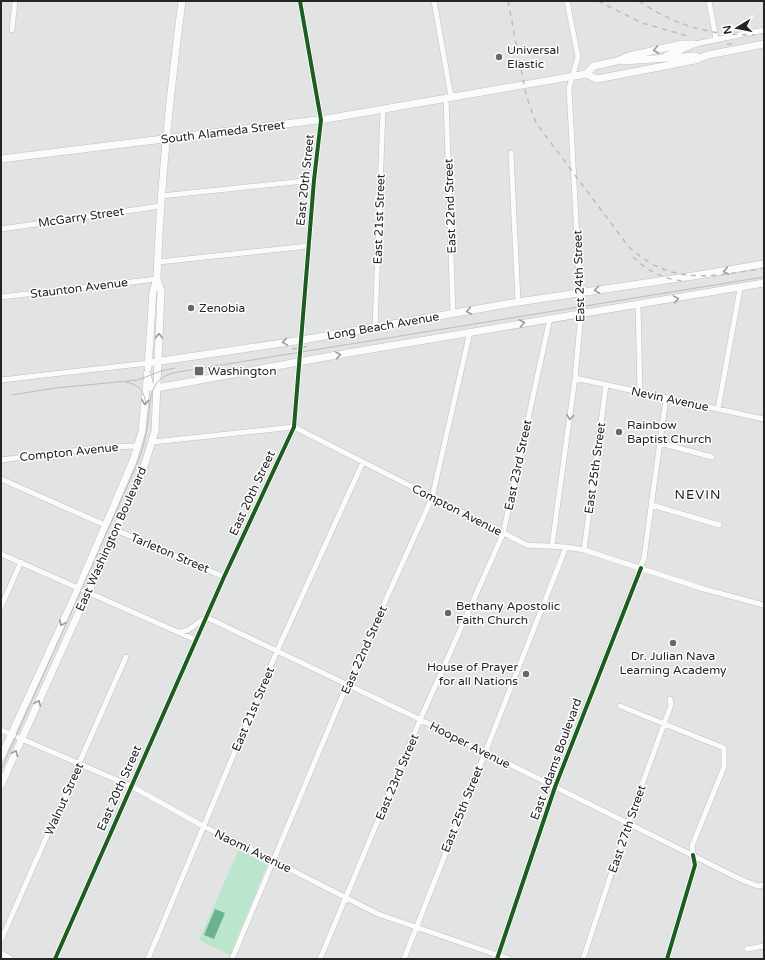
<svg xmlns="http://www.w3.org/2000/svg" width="765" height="960" font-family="'Varela Round',sans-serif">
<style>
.green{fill:#bce5cd}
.water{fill:#6bb38f}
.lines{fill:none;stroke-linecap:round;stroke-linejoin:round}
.minor-casing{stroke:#bfc1c0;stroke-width:6}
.major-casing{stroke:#bfc1c0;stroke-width:8}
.minor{stroke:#fafbfb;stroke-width:5}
.major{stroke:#fafbfb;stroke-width:7}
.tram{stroke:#bbbcbc;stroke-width:1}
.rail{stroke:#bbbcbc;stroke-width:1.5;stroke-dasharray:5 5;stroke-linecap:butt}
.cycleway-casing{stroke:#fff;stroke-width:6}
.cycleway{stroke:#1b5e20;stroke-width:4}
.oneway{stroke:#9a9b9b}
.poi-dot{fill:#666867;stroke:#fff;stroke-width:1.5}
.labels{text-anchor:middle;stroke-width:3;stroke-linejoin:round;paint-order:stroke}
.poi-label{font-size:12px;fill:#242625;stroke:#fff;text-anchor:start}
.street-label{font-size:12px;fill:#242625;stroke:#fff}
.neighbourhood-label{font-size:13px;letter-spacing:1px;fill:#242625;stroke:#fff}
</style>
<rect width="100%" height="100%" fill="#e1e4e2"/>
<path class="green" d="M239,849L267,865L230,955L199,940Z"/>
<path class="water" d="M215,909L225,913L214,939L204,935Z"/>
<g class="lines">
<defs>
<path id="minor" d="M434,1L451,97
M709,1L716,39
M12,30L15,1
M695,44L764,30
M446,97L453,314
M511,153L518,302
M161,196L314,180
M1,229L161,206
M158,262L309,246
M1,297L157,279
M638,304L640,392
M375,328L383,109
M575,378L764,419
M1,380L148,363
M718,409L740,289
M153,442L294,427L527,545L566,547L584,550L704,589L764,605
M660,443L712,457
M1,460L104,447L138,446
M1,479L105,525
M652,505L719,525
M116,530L224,577
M552,546L575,378L581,313L569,88L578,57L567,1
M584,550L606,385
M1,554L196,640
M1,607L21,562
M206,617L415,717L742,880L758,886L764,885
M180,632L188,630L205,618
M620,706L724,748V767L692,846L695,865L667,959
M1,730L131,786L203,826L274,861L378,914L509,959
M1,940L126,657
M747,949L764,946
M55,959L224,577L294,427L314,180L321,120L300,1
M148,959L277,651L363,462
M232,959L347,685L432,498L470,332
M320,959L420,720L503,534L550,318
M404,959L566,547
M497,959L555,787L644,558L666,398
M583,959L628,823L671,705L670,699"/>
<path id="major" d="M666,56L691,45
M623,61L696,56
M586,74L594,66L617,61L629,56L682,44H695
M1,159L326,119L586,74L597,79L695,60L708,55L764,44
M148,363L302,340L518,302L693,276L764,264
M148,368L153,291L157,279
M147,374L150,386L153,388H157L342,354L764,283
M1,757L79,587L133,461L142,431L147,380
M1,785L143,470L155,431L161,291L157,279C160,186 170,93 182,1
M1,954L10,959"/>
</defs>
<use href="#minor" class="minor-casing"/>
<use href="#major" class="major-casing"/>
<use href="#minor" class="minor"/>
<use href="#major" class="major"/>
<path class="tram" d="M126,382C139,384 145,392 146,405
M12,395L55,388L138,380L161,371L175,368
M1,770L138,462C143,449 146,436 148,422C151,399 148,377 178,372L764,277"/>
<path class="rail" d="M508,1L526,95L536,123L628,246C670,286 712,277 764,268
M598,1L642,23L691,37
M639,1C677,27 718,38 764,34
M727,44H733
M633,257C647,271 667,281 687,281
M292,349L310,346"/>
<defs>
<path id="cycleway" d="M55,959L224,577L294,427L314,180L321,120L300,1
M497,959L555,787L641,568
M667,959L695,865L693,855"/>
</defs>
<use href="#cycleway" class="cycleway-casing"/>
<use href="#cycleway" class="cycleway"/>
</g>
<defs><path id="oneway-chevron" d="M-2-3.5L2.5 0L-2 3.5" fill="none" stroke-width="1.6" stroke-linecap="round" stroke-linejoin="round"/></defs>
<g class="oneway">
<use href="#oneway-chevron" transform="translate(656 50) rotate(168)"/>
<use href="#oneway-chevron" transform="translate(726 271) rotate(170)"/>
<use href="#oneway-chevron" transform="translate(597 290) rotate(172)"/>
<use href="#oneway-chevron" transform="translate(676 299) rotate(-9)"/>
<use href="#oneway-chevron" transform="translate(469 311) rotate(170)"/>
<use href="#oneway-chevron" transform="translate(522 323) rotate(-10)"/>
<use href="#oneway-chevron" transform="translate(159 336) rotate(-88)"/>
<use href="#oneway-chevron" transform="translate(285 342) rotate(171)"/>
<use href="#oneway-chevron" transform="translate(338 355) rotate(-10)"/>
<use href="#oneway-chevron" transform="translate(145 402) rotate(96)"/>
<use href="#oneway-chevron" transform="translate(570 417) rotate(98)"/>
<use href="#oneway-chevron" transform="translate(62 623) rotate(115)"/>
<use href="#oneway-chevron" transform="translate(38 703) rotate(-66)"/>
<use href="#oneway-chevron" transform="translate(15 753) rotate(-66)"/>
</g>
<g class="poi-dot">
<circle cx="499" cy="57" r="4"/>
<circle cx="191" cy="308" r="4"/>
<rect x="194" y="366" width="10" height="10" rx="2"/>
<circle cx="619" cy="432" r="4"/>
<circle cx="448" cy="613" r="4"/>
<circle cx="673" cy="643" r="4"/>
<circle cx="526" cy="674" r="4"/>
</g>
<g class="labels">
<g class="poi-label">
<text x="507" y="54">Universal<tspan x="507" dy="14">Elastic</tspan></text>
<text x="199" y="312">Zenobia</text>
<text x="208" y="375">Washington</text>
<text x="627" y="429">Rainbow<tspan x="627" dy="14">Baptist Church</tspan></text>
<text x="456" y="610">Bethany Apostolic<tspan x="456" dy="14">Faith Church</tspan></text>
<text x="673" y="660" text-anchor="middle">Dr. Julian Nava<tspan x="673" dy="14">Learning Academy</tspan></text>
<text x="518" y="671" text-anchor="end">House of Prayer<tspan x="518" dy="14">for all Nations</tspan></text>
</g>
<g class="street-label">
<text transform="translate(223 132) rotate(-7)" y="4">South Alameda Street</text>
<text transform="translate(305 180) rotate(-84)" y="4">East 20th Street</text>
<text transform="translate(450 206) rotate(-92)" y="4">East 22nd Street</text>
<text transform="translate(81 217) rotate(-8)" y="4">McGarry Street</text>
<text transform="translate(379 219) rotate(-88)" y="4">East 21st Street</text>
<text transform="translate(579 276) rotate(-92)" y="4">East 24th Street</text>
<text transform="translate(79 288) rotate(-7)" y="4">Staunton Avenue</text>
<text transform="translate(383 326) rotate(-10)" y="4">Long Beach Avenue</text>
<text transform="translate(670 399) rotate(12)" y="4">Nevin Avenue</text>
<text transform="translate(69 452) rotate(-6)" y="4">Compton Avenue</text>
<text transform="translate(518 465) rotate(-78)" y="4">East 23rd Street</text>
<text transform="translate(595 468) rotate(-82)" y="4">East 25th Street</text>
<text transform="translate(252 493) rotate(-65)" y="4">East 20th Street</text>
<text transform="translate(457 510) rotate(27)" y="4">Compton Avenue</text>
<text transform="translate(111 539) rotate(-66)" y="4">East Washington Boulevard</text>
<text transform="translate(170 553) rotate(23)" y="4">Tarleton Street</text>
<text transform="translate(364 650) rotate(-66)" y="4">East 22nd Street</text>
<text transform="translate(253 709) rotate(-67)" y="4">East 21st Street</text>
<text transform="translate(470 745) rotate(27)" y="4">Hooper Avenue</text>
<text transform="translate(556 759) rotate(-70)" y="4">East Adams Boulevard</text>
<text transform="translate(397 777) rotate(-67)" y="4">East 23rd Street</text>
<text transform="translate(119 788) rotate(-66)" y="4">East 20th Street</text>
<text transform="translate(64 799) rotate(-66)" y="4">Walnut Street</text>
<text transform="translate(462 809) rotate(-68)" y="4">East 25th Street</text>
<text transform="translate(627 829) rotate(-71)" y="4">East 27th Street</text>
<text transform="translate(253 851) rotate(26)" y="4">Naomi Avenue</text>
</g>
<g class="neighbourhood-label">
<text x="698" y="499">NEVIN</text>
</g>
</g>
<rect width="765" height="960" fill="none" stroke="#242625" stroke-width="4"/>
<g transform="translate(737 28) rotate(260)" stroke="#ffffff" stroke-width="3" paint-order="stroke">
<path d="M0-3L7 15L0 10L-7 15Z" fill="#242625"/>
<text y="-6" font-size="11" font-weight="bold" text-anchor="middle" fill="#242625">N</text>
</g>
</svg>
